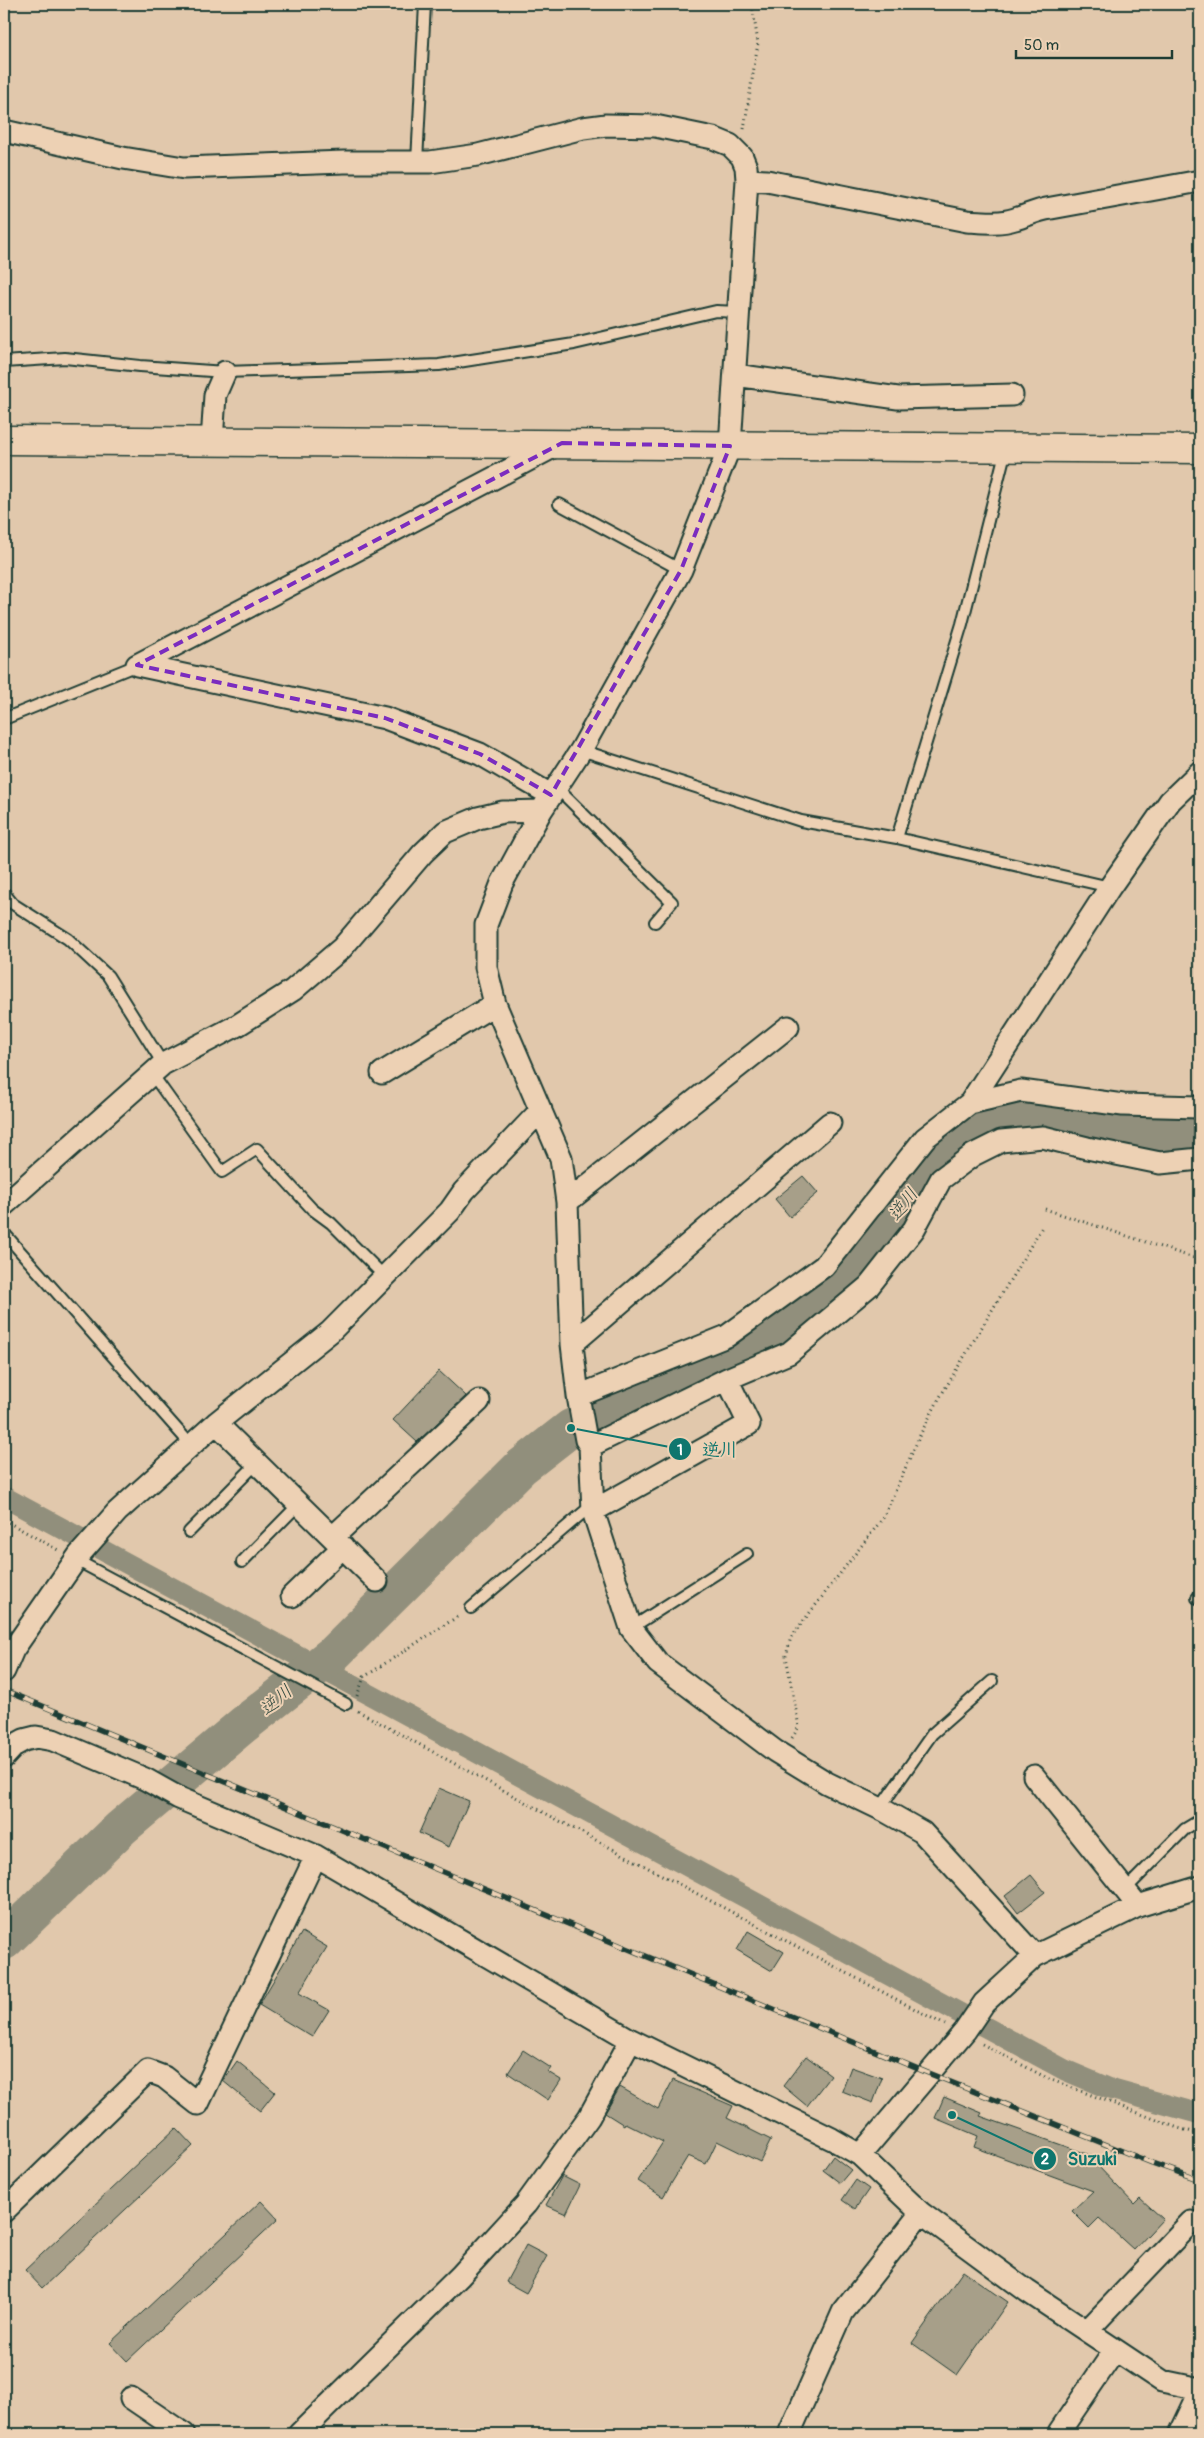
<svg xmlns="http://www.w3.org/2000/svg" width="1204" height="2438" font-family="Pangolin,'Klee One',sans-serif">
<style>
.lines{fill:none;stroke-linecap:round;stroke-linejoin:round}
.canal{stroke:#918f7b;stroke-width:21}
.river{stroke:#918f7b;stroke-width:38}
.building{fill:#a79f89;stroke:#1f3d34}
.lane-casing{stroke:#1f3d34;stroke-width:14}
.street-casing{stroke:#1f3d34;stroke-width:25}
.secondary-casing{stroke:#1f3d34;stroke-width:31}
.path{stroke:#1f3d34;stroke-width:3;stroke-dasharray:1 4;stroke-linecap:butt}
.lane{stroke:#edd1b4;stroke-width:10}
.street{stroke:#edd1b4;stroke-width:21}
.secondary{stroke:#edd1b4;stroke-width:28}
.rail-casing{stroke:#1f3d34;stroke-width:5.5}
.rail{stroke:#edd1b4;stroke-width:4;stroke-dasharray:11;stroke-linecap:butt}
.marked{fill:none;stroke:#7b2cbf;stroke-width:4;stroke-dasharray:10 6;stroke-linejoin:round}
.labels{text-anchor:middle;stroke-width:4;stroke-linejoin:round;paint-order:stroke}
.water-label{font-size:18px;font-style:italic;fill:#30493f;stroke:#edd1b4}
.leader{fill:none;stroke:#0f766e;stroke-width:2}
.callout-dot{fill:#0f766e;stroke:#edd1b4;stroke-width:2}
.mark-label{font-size:15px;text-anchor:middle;font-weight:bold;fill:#fff}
.callout-label{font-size:18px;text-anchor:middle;font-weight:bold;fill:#0f766e;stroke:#edd1b4;stroke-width:4;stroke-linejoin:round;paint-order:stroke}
</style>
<rect width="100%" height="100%" fill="#e1c8ac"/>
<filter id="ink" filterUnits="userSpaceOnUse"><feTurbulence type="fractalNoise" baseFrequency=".02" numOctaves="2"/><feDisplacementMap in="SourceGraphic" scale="10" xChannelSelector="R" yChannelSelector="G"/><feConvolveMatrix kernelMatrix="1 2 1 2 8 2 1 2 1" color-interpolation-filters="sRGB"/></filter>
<g filter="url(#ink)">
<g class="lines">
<path class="canal" d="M4,1497L1065,2070L1110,2089L1200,2114"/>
<path class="river" d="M4,1941L121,1828L243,1725L332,1655L521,1467L571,1428L773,1334L851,1272L898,1208L937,1161L972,1130L1002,1120L1035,1114L1130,1131L1200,1132"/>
</g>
<path class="building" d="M803,1176L818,1193L790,1217L775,1199Z
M439,1371L466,1396L417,1442L393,1420Z
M439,1788L469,1801L449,1847L419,1833Z
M1031,1875L1045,1892L1018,1913L1005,1896Z
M748,1931L784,1952L772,1971L737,1950Z
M302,1932L327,1947L299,1993L329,2010L312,2037L259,2005Z
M523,2050L551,2068L548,2072L561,2080L548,2100L508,2073Z
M806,2056L831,2075L807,2106L783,2086Z
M237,2061L275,2092L260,2111L223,2081Z
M851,2067L882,2078L873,2103L842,2091Z
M673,2080L733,2106L727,2118L771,2140L760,2162L717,2141L706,2164L688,2156L663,2197L638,2181L663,2142L625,2123L624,2125L605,2113L620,2087L658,2109Z
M944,2097L982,2113L980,2116L1101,2159L1098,2166L1134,2204L1140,2198L1163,2219L1134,2250L1099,2218L1089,2228L1072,2211L1093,2191L974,2147L978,2136L935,2118Z
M176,2128L193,2146L42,2288L25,2270Z
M833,2156L851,2170L840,2183L823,2170Z
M562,2176L580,2185L566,2214L546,2205Z
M856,2180L869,2189L855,2209L842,2200Z
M261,2201L278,2219L127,2361L110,2343Z
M526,2245L547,2256L526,2293L506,2282Z
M963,2271L1008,2302L957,2375L912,2343Z"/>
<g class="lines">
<defs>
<path id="lane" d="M417,162L425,4
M4,362L65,358L140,366L225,372L439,365L574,344L716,311L739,312
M559,504L681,570
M4,719L137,665
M581,750L801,821L897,838L1110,887
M556,787L672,902L655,922
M897,838L962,624L1006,449
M4,893L13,904L68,939L108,976L163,1064
M152,1074L222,1172L257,1149L312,1209L331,1223L385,1277
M4,1233L191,1445
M189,1532L257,1463
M76,1560L346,1704
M242,1562L299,1504
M1197,1598L1200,1595
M471,1608L592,1505
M631,1628L747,1554
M880,1808L932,1734L992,1681
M1125,1890L1185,1829L1200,1820"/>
<path id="street" d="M4,131L123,158L184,168L344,162H430L478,155L583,128L606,125L655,126L713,138L730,145L742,157L746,167L747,180L730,446L681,570L581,750L541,811L502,883L486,925V967L495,1004L561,1158L567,1202L572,1344L578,1396L586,1440L590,1446L593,1511L631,1628L658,1663L775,1751L827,1783L885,1811L922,1832L1035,1956
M747,180L767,181L967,221C983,222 1000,224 1015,219C1026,216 1035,211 1046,209L1200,181
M735,375L898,398L1012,395
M212,442L215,395L225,372
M551,795L480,754L385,718L137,665L557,445
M382,1073L495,1004
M970,1103L1110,887L1170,801L1200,772
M567,1202L788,1027
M4,1205L163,1064L238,1025L293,990L342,948L423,853L445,832L478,818L503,812L541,811
M572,1344L830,1123
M578,1396L727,1336L824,1266L925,1138L970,1103L1021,1091L1123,1105L1200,1107
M216,1423L377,1581
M590,1446L727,1379L789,1353L869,1286L914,1229L941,1179L973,1155L1001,1141L1043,1137L1087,1148L1160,1163L1200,1159
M593,1511L749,1424L727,1379
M333,1537L479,1401
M292,1596L343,1547
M4,1671L13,1650L79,1555L117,1512L216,1423L330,1332L450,1211L464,1191L541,1110
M4,1757L15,1745L24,1740L36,1737L53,1740L145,1779L179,1798L316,1856L631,2040L832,2139L860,2155L921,2213L1027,2291L1162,2381L1200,2389
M1034,1776L1138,1906
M860,2155L965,2031L984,2003L1035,1956L1138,1906L1200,1887
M4,2211L148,2071L164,2077L198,2104L316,1856
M1087,2331L1191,2222
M131,2398L184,2434
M1059,2432L1115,2350
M299,2434L460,2276L526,2204L589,2117L631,2040
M789,2434L843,2312L921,2213
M1180,2434L1200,2392"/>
<path id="secondary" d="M4,440L1200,449"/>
</defs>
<use href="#lane" class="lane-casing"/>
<use href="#street" class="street-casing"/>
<use href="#secondary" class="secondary-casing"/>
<path class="path" d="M744,129L758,43L752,4
M1045,1209L1200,1260
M4,1520L58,1550
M357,1696L364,1677L460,1615
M358,1711L556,1819L945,2025
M792,1738L799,1727L786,1656L791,1637L883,1518L921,1433L940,1397L1042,1227
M982,2044L1049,2079L1178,2128L1200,2134"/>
<use href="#lane" class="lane"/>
<use href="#street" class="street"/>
<use href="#secondary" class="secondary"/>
<defs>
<path id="rail" d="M4,1690L928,2073L1152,2163L1200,2180"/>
</defs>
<use href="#rail" class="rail-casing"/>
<use href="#rail" class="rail"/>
</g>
</g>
<path class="marked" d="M562,443L730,446L681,570L551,795L480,754L385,718L137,665Z"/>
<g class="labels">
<g class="water-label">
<text transform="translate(903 1204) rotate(-52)" y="6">逆川</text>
<text transform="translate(276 1700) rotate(-40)" y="6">逆川</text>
</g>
</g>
<path class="leader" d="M571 1428L680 1449M952 2115L1045 2159"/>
<g class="callout-dot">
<circle cx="571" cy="1428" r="5"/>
<circle cx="952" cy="2115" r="5"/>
<circle cx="680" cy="1449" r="12"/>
<circle cx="1045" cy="2159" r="12"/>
</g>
<g class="mark-label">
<text x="680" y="1455">1</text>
<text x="1045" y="2164">2</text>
</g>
<g class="callout-label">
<text x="720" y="1456">逆川</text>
<text x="1092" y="2165">Suzuki</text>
</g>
<rect width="1204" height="2438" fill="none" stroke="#edd1b4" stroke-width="20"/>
<rect x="10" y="10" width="1184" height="2418" fill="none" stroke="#1f3d34" stroke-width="2" filter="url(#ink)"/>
<path d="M1016 50v8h156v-8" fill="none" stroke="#1f3d34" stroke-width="2.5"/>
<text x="1024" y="50" font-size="15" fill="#1f3d34" stroke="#edd1b4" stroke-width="4" paint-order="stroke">50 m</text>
</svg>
